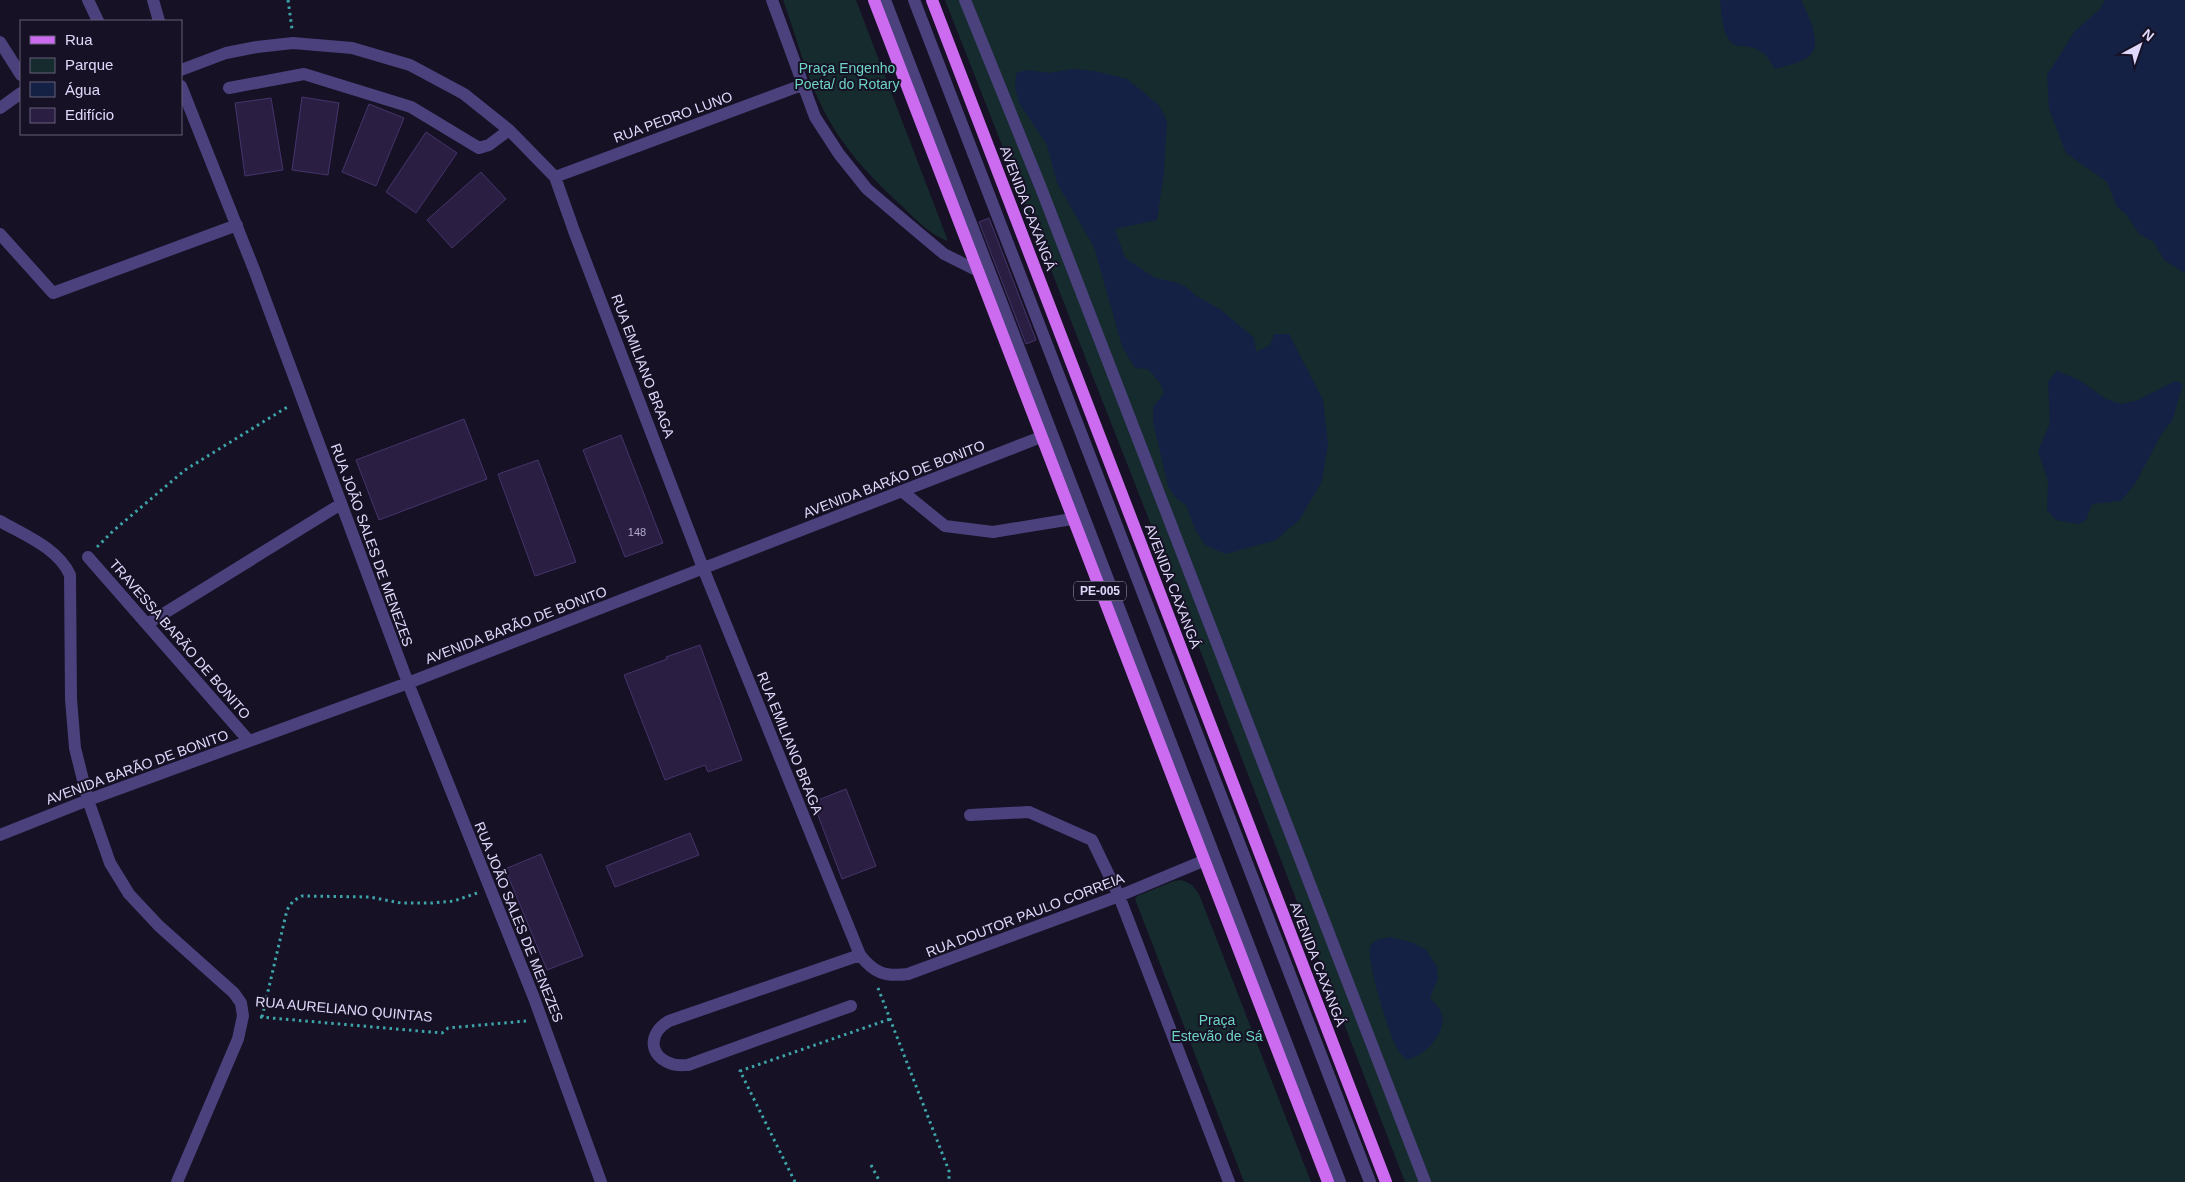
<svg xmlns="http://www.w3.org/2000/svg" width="2185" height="1182" font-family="Arial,sans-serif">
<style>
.green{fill:#152b2d}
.water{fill:#142145}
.building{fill:#2a1f42;stroke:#45346c}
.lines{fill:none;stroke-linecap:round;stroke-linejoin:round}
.path{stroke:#3da4aa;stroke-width:3;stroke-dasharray:2.5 4;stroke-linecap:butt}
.minor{stroke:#4b417d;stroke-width:12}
.major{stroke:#cc6bef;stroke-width:12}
.labels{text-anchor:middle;stroke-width:4;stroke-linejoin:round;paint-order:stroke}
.number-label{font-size:11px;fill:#b2aacd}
.shield{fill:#161124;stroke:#a39cba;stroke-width:1}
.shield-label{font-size:12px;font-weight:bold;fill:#e0d8fb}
.park-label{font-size:14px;fill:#6cd3c5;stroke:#161124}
.street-label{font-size:14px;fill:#e0d8fb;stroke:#161124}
</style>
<rect width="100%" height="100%" fill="#161124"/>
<path class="green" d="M783,0H856L948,241C932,236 915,219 903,207C872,179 843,148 824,111C806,76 796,36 783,0Z
M945,0H2185V1182H1405L1197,642Z
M1182,880L1192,885L1199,894L1311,1182H1244L1135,899L1137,896L1174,881Z"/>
<path class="water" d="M1720,0H1801C1807,13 1824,44 1809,56C1801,63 1785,66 1775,69C1770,61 1766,53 1757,49C1749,45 1737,49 1731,42C1721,31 1722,13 1720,0Z
M2105,0H2185V273L2164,260L2154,242L2139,234L2126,214L2117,207L2107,182L2066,153L2049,109L2047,75L2075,31L2100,9Z
M1072,69L1095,71L1127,79L1159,105L1167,121L1164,173L1157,220L1115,229L1125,258L1155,278L1175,282L1185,286L1195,295L1221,310L1254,338L1256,352L1270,345L1274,334H1289L1323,400L1328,444L1322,481L1300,519L1276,540L1226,554L1205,545L1195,529L1186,505L1176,498L1168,486L1153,422V407L1164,393L1160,383L1148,369L1135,368L1122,346L1094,247L1057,183L1047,145L1019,103L1015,88L1016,73L1027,70L1050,73Z
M2057,371L2079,380L2106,399L2121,404L2136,401L2175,381L2183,384L2172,421L2162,433L2135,484L2121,501L2092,504L2086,520L2079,524L2056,520L2047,510L2048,481L2038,451L2050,423L2048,382Z
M1390,937L1414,943L1426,950L1437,967L1438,978L1430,998C1433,1002 1438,1006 1440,1010C1451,1030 1424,1057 1406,1060C1403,1056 1399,1052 1397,1048C1389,1036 1366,958 1370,947C1374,939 1382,939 1390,937Z"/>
<path class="building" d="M302,97L339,103L328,175L292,170Z
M271,98L283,170L245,176L235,103Z
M369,104L404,118L376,186L342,172Z
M426,132L457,153L416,213L386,192Z
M481,172L506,199L452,248L427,220Z
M989,218L1036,340L1026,344L979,222Z
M464,419L487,479L379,520L356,460Z
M621,435L663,543L625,557L583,450Z
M538,460L576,562L535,576L498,474Z
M700,645L742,760L708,772L705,765L665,780L624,675L667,659L666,657Z
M846,789L876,866L842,879L813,802Z
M690,833L699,855L615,887L606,866Z
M541,854L583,956L547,970L505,869Z"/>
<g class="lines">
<path class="path" d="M288,0L292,29
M97,547L113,531L185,470L289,406
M878,988L949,1171V1182
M260,1017L442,1033L448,1028L526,1021
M262,1017L287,910L293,901L302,896L370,897L401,903H432L454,901L477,893
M871,1165L880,1182
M795,1182L740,1071L890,1019"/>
<path class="minor" d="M88,0L98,21
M153,0L159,21
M772,0L815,117L839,154L867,189L907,223L944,254L978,271
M885,0L1340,1182
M914,0L1370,1182
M965,0L1041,188L1425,1182
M0,42L21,75
M181,70L226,53L257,47L293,43L352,48L410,65L464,94L509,130L555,177L574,231L703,568L860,955C874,973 885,977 908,974L1119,896L1203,861
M181,86L255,272L408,683L534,998L601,1182
M229,88L304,74L411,107L479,148L489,145L509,130
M0,108L21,93
M555,177L802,85
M0,234L53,293L237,225
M903,492L945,526L993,532L1072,519
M0,521C24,535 58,548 70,575L71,699L75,748L88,800L110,863L129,894L159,926L234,993L241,1003L243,1016L238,1039L177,1182
M88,557L249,741
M147,624L341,504
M970,815L1029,812L1092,840L1119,896L1229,1182
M0,835L88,800L408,683L1041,437
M851,1006L688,1065C683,1065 677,1066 672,1064C648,1056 648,1033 669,1021L860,955"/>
<path class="major" d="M874,0L1328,1182
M932,0L1386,1182"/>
</g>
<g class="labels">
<g class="number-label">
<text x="637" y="536">148</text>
</g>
<rect class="shield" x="1074" y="581.5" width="52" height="19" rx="4"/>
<g class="shield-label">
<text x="1100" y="595">PE-005</text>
</g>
<g class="park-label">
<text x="847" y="73">Praça Engenho<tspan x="847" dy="16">Poeta/ do Rotary</tspan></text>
<text x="1217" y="1025">Praça<tspan x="1217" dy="16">Estevão de Sá</tspan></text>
</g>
<g class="street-label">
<text transform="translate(673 117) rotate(-20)" y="5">RUA PEDRO LUNO</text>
<text transform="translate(1028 208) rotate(69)" y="5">AVENIDA CAXANGÁ</text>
<text transform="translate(643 366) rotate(69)" y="5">RUA EMILIANO BRAGA</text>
<text transform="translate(894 479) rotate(-21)" y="5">AVENIDA BARÃO DE BONITO</text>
<text transform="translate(372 545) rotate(70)" y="5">RUA JOÃO SALES DE MENEZES</text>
<text transform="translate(1173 586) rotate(69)" y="5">AVENIDA CAXANGÁ</text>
<text transform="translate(516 625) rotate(-21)" y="5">AVENIDA BARÃO DE BONITO</text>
<text transform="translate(180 639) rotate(49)" y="5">TRAVESSA BARÃO DE BONITO</text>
<text transform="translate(790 743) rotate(68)" y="5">RUA EMILIANO BRAGA</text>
<text transform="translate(137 767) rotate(-20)" y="5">AVENIDA BARÃO DE BONITO</text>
<text transform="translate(1025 915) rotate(-21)" y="5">RUA DOUTOR PAULO CORREIA</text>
<text transform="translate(519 922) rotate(68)" y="5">RUA JOÃO SALES DE MENEZES</text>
<text transform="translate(1318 964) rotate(69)" y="5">AVENIDA CAXANGÁ</text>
<text transform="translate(344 1009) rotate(5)" y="5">RUA AURELIANO QUINTAS</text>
</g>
</g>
<rect x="20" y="20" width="162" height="115" fill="#161124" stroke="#67617a"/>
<rect x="30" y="36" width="25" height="8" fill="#cc6bef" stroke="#67617a"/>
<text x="65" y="45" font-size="15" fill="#e0d8fb">Rua</text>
<rect x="30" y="58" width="25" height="15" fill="#152b2d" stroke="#67617a"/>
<text x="65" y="70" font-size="15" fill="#e0d8fb">Parque</text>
<rect x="30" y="82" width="25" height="15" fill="#142145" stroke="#67617a"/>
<text x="65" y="95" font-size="15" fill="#e0d8fb">Água</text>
<rect x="30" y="108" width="25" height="15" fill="#2a1f42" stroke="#67617a"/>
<text x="65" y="120" font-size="15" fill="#e0d8fb">Edifício</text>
<g transform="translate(2140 45) rotate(40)" stroke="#161124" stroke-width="4" paint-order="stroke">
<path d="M0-4L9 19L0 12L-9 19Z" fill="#e0d8fb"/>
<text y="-8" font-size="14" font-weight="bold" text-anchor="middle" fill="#e0d8fb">N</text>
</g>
</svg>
